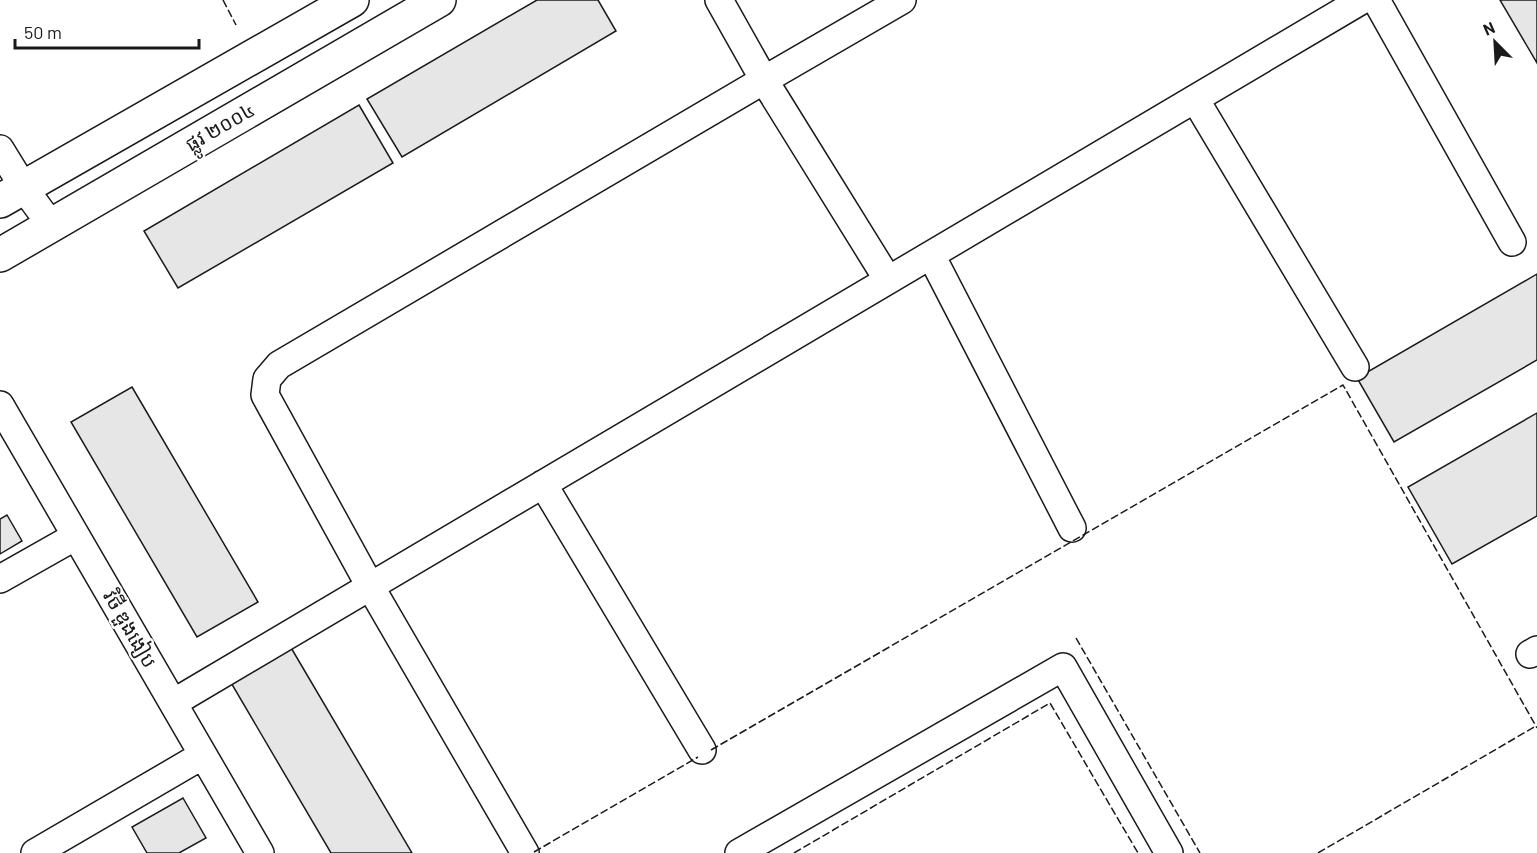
<svg xmlns="http://www.w3.org/2000/svg" width="1537" height="853" font-family="Barlow,'Noto Sans Khmer',sans-serif">
<style>
.building{fill:#e6e6e6;stroke:#1a1a1a;stroke-width:1.5}
.lines{fill:none;stroke-linecap:round;stroke-linejoin:round}
.minor-casing{stroke:#1a1a1a;stroke-width:30}
.major-casing{stroke:#1a1a1a;stroke-width:36}
.minor{stroke:#fff;stroke-width:27}
.major{stroke:#fff;stroke-width:33}
.fence{stroke:#1a1a1a;stroke-width:1.5;stroke-dasharray:8 3;stroke-linecap:butt}
.labels{text-anchor:middle;stroke-width:4.5;stroke-linejoin:round;paint-order:stroke}
.street-label{font-size:20px;fill:#1a1a1a;stroke:#fff}
</style>
<rect width="100%" height="100%" fill="#fff"/>
<path class="building" d="M537,0H598L616,31L402,157L367,99Z
M1500,0H1537V63Z
M359,105L393,163L178,288L144,231Z
M1537,274V360L1394,442L1357,378Z
M132,387L258,602L197,637L71,422Z
M1537,413V516L1452,564L1408,487Z
M7,515L22,541L0,554V519Z
M290,646L412,853H331L230,681Z
M183,798L206,838L179,853H147L132,827Z"/>
<g class="lines">
<defs>
<path id="minor" d="M719,0L764,80L902,0
M1376,0L1512,242
M1195,99L1355,367
M0,149L24,188L51,225
M931,255L1072,528
M0,405L260,853
M543,484L702,750
M0,579L76,536
M1530,654L1537,650
M173,703L1362,0
M35,853L203,755
M525,853L370,586L265,395L267,379L279,365L764,80L888,280
M739,853L1063,667L1169,853"/>
<path id="major" d="M0,201L352,0
M0,255L439,0"/>
</defs>
<use href="#minor" class="minor-casing"/>
<use href="#major" class="major-casing"/>
<use href="#minor" class="minor"/>
<use href="#major" class="major"/>
<path class="fence" d="M223,0L236,25
M1076,638L1200,853
M711,750L1343,385L1537,728
M534,852L698,757
M794,853L1050,703L1138,853
M1318,853L1536,726"/>
</g>
<g class="labels">
<g class="street-label">
<text transform="translate(220 127) rotate(-30)" y="7">ផ្លូវ ២០០៤</text>
<text transform="translate(130 629) rotate(60)" y="7">វិថី ឌួងងៀប</text>
</g>
</g>
<g transform="translate(1495 42) rotate(336)" stroke="#ffffff" stroke-width="4.5" paint-order="stroke">
<path d="M0-4.5L10 22L0 15L-10 22Z" fill="#1a1a1a"/>
<text y="-9" font-size="16" font-weight="bold" text-anchor="middle" fill="#1a1a1a">N</text>
</g>
<path d="M15 39v9h184v-9" fill="none" stroke="#1a1a1a" stroke-width="3"/>
<text x="24" y="39" font-size="18" fill="#1a1a1a" stroke="#ffffff" stroke-width="4.5" paint-order="stroke">50 m</text>
</svg>
